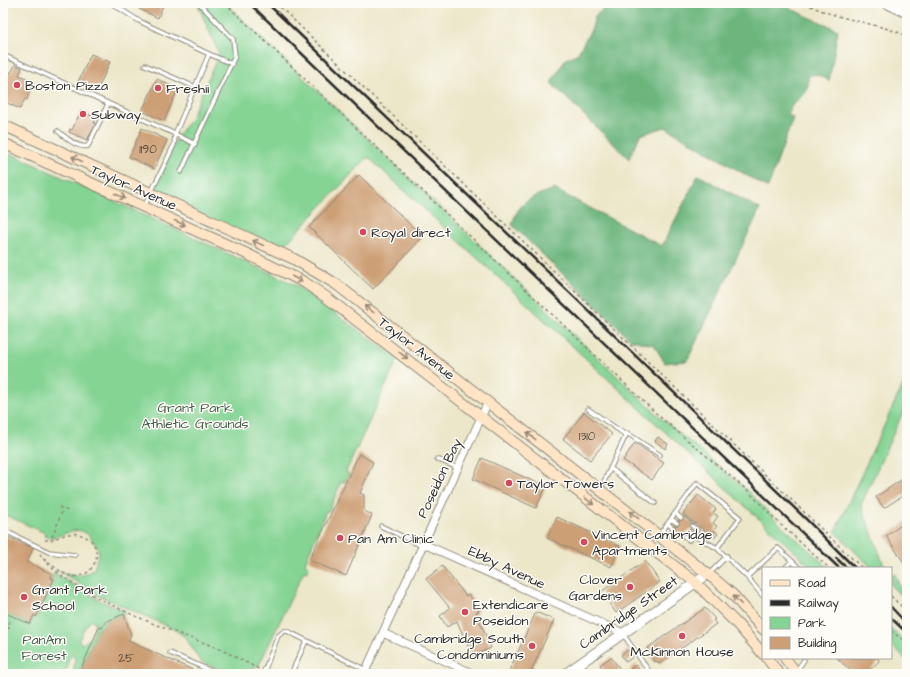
<svg xmlns="http://www.w3.org/2000/svg" width="910" height="677" font-family="'Architects Daughter',sans-serif">
<style>
.green{fill:#85d494;stroke:#588060;fill-rule:evenodd}
.forest{fill:#6cb67e;stroke:#4c7054}
.building{fill:#cd9f74}
.lines{fill:none;stroke-linecap:round;stroke-linejoin:round}
.service-casing{stroke:#8c897a;stroke-width:5.5}
.minor-casing{stroke:#8c897a;stroke-width:9}
.tertiary-casing{stroke:#8c897a;stroke-width:11}
.secondary-casing{stroke:#8c897a;stroke-width:12}
.path{stroke:#8c897a;stroke-width:1.5;stroke-dasharray:3 3;stroke-linecap:butt}
.service{stroke:#fff;stroke-width:3.5}
.minor{stroke:#fff;stroke-width:7}
.tertiary{stroke:#fff;stroke-width:9}
.secondary{stroke:#ffe4c6;stroke-width:10}
.rail{stroke:#2b2b2b;stroke-width:2.5}
.oneway{stroke:#958878}
.poi-dot{fill:#d1495b;stroke:#fdfcf7;stroke-width:1.5}
.labels{text-anchor:middle;stroke-width:3;stroke-linejoin:round;paint-order:stroke}
.number-label{font-size:12px;fill:#54483d}
.poi-label{font-size:14px;fill:#2b2b2b;stroke:#fdfcf7;text-anchor:start}
.street-label{font-size:14px;fill:#2b2b2b;stroke:#fdfcf7}
.park-label{font-size:14px;fill:#465e4a;stroke:#fdfcf7}
</style>
<rect width="100%" height="100%" fill="#fdfcf7"/>
<filter id="ink" filterUnits="userSpaceOnUse"><feTurbulence type="fractalNoise" baseFrequency=".025" numOctaves="2"/><feDisplacementMap in="SourceGraphic" scale="8" xChannelSelector="R" yChannelSelector="G"/><feConvolveMatrix kernelMatrix="1 2 1 2 8 2 1 2 1" color-interpolation-filters="sRGB"/></filter>
<filter id="wash" filterUnits="userSpaceOnUse"><feTurbulence type="fractalNoise" baseFrequency=".012" numOctaves="4" result="noise"/><feDisplacementMap in="SourceGraphic" scale="16" xChannelSelector="R" yChannelSelector="G"/><feGaussianBlur stdDeviation="0.9" result="paint"/><feColorMatrix in="noise" values="0 0 0 0 0 0 0 0 0 0 0 0 0 0 0 0 0 1.4 0 .05"/><feComposite in="paint" operator="in"/></filter>
<g filter="url(#wash)">
<rect width="100%" height="100%" fill="#ede7ca"/>
<path class="green" d="M197,3H225L660,417L748,491L781,525L829,568H812L368,157L278,252L151,194L178,135L190,120L219,54Z
M3,150L296,285L398,359L346,472L349,474L344,483L341,482L329,511H326L305,563L309,568L307,572L304,571L259,665L242,674H228L200,661L185,637L174,629L97,595L56,569C70,576 80,580 94,569L99,552C81,510 63,544 44,536L45,533L3,514Z
M907,376V403L861,505L885,568H872L835,532Z
M54,573L99,600L125,611L124,614L105,622L102,628L99,627L79,674H73L75,658L71,654L68,661V668L62,674H3V612L30,624L34,615L37,616L53,580L51,578ZM92,620L94,621C96,633 92,638 82,644L79,640L85,627Z
M895,574L902,593L907,598V601L891,586V575Z
M891,628L907,643V661L891,645Z"/>
<path class="forest" d="M611,3H631L635,6L653,8L656,3H778L838,30L829,81C822,77 814,71 808,77C812,97 788,101 788,115L793,118L768,188L665,127L640,135L629,159L551,83L565,60L578,53L592,28L595,16Z
M698,175L760,209L687,361L665,363L654,345L631,340L512,225C518,201 534,196 554,189L662,246Z"/>
<g id="blocks">
<path class="building" d="M133,3H164L158,18L139,9L140,6Z
M91,54L110,62L97,91L78,82Z
M15,65L22,68L19,75L33,81L27,100L25,99L20,109L3,101V81L8,72L11,73Z
M157,79L178,89L164,121L142,111Z
M81,111L96,118L94,123L96,124L87,140L69,132L70,129L72,130Z
M142,128L167,140L154,169L129,157Z
M359,175L423,237L373,289L309,227Z
M584,412L612,434L590,460L563,439Z
M658,437L668,444L665,449L655,441Z
M635,443L664,463L652,480L623,460Z
M359,454L373,462L360,493L364,495V511L372,515L346,576L309,560Z
M482,458L546,487L536,508L473,479Z
M907,476V493L884,508L876,497Z
M698,495L716,509L713,513L718,516L713,523L717,526L714,530L718,534L714,538L683,514Z
M683,516L694,524L683,538L672,530Z
M557,517L620,546L611,567L547,538Z
M907,521V567L886,536Z
M3,535L33,548L27,562L52,574L51,578L54,579L36,617L34,615L30,624L3,612Z
M645,561L660,582L616,613L601,592Z
M442,566L466,596L469,594L479,611L476,612L491,648L472,656L457,621L447,627L440,616L450,608L426,579Z
M705,608L715,619L713,620L716,624L659,664L657,661L654,662L647,648Z
M536,612L554,620L530,674H516L509,671Z
M124,614L131,635L128,641L202,674H79L99,627L102,628L105,622Z
M628,650L633,657L626,662L621,655Z
M611,657L620,669L614,674H607L600,665Z
M837,658H878L879,661L866,674H854Z
M636,665L642,674H632L630,669Z"/>
</g>
</g>
<g filter="url(#ink)">
<use href="#blocks" fill-opacity="0" stroke="#8c897a" stroke-width="1"/>
<g class="lines">
<defs>
<path id="service" d="M111,3L139,21L209,54L175,134L195,144
M209,54L232,64
M3,55L175,134L174,145L144,207
M145,65L195,87
M58,131C65,137 78,149 88,146L108,104
M181,172L235,56L233,39L199,3
M588,409L626,435
M437,459L458,468
M610,468L655,503
M601,488L627,433L660,455
M675,513L681,518
M671,519L697,483L740,518L717,548
M668,524L673,528
M381,526L422,546
M3,530L49,552L75,555
M688,532L717,548L747,577L763,596
M659,535L671,519L677,523
M684,536L689,540L697,530L692,526
M785,568L792,561L799,568
M709,574L727,556
M747,577L778,548L792,561
M623,634L651,674
M170,653L218,674
M800,673L799,667L804,660
M263,674L278,636L284,631H287L366,670
M291,674L306,641"/>
<path id="minor" d="M424,544L623,633
M383,633L474,674
M364,674L488,402"/>
<path id="tertiary" d="M886,3L907,13
M565,674L708,574"/>
<path id="secondary" d="M3,125L294,259L336,284L718,582L733,595L763,629
M3,143L245,253L304,282L326,297L695,582L738,625L763,654
M767,658L779,674
M785,658L797,674"/>
</defs>
<use href="#service" class="service-casing"/>
<use href="#minor" class="minor-casing"/>
<use href="#tertiary" class="tertiary-casing"/>
<use href="#secondary" class="secondary-casing"/>
<path class="path" d="M225,3L660,417L748,491L781,525L829,568
M276,3L862,568
M805,3C838,21 873,21 907,36
M59,507L68,511
M45,540H51
M40,554C63,591 165,629 207,644C225,650 242,661 259,669
M44,558C50,563 59,572 67,575C95,585 111,541 78,534C69,532 59,537 51,540L63,509
M891,596L907,612
M891,631L907,643
M3,640L10,625L6,615"/>
<use href="#service" class="service"/>
<use href="#minor" class="minor"/>
<use href="#tertiary" class="tertiary"/>
<use href="#secondary" class="secondary"/>
<path class="rail" d="M249,3L839,568
M267,3L806,519L855,568
M836,558L847,568
M891,607L907,624
M891,618L907,633"/>
</g>
<defs><path id="oneway-shaft" d="M-6 0H5M1.5-3L5.5 0L1.5 3" fill="none" stroke-width="1.6" stroke-linecap="round" stroke-linejoin="round"/></defs>
<g class="oneway">
<use href="#oneway-shaft" transform="translate(77 159) rotate(-155)"/>
<use href="#oneway-shaft" transform="translate(120 196) rotate(25)"/>
<use href="#oneway-shaft" transform="translate(180 223) rotate(24)"/>
<use href="#oneway-shaft" transform="translate(258 243) rotate(-155)"/>
<use href="#oneway-shaft" transform="translate(297 279) rotate(28)"/>
<use href="#oneway-shaft" transform="translate(369 309) rotate(-143)"/>
<use href="#oneway-shaft" transform="translate(403 355) rotate(38)"/>
<use href="#oneway-shaft" transform="translate(531 436) rotate(-142)"/>
<use href="#oneway-shaft" transform="translate(589 501) rotate(38)"/>
<use href="#oneway-shaft" transform="translate(634 515) rotate(-142)"/>
<use href="#oneway-shaft" transform="translate(737 600) rotate(-134)"/>
</g>
</g>
<g class="poi-dot">
<circle cx="17" cy="85" r="4"/>
<circle cx="158" cy="88" r="4"/>
<circle cx="83" cy="114" r="4"/>
<circle cx="363" cy="232" r="4"/>
<circle cx="509" cy="483" r="4"/>
<circle cx="340" cy="538" r="4"/>
<circle cx="584" cy="542" r="4"/>
<circle cx="630" cy="587" r="4"/>
<circle cx="24" cy="597" r="4"/>
<circle cx="465" cy="612" r="4"/>
<circle cx="682" cy="636" r="4"/>
<circle cx="532" cy="646" r="4"/>
</g>
<g class="labels">
<g class="number-label">
<text x="148" y="153">1190</text>
<text x="587" y="440">1310</text>
<text x="126" y="662">25</text>
</g>
<g class="poi-label">
<text x="25" y="90">Boston Pizza</text>
<text x="166" y="93">Freshii</text>
<text x="91" y="119">Subway</text>
<text x="371" y="237">Royal direct</text>
<text x="517" y="488">Taylor Towers</text>
<text x="592" y="539">Vincent Cambridge<tspan x="592" dy="16">Apartments</tspan></text>
<text x="348" y="543">Pan Am Clinic</text>
<text x="622" y="584" text-anchor="end">Clover<tspan x="622" dy="16">Gardens</tspan></text>
<text x="32" y="594">Grant Park<tspan x="32" dy="16">School</tspan></text>
<text x="473" y="609">Extendicare<tspan x="473" dy="16">Poseidon</tspan></text>
<text x="524" y="643" text-anchor="end">Cambridge South<tspan x="524" dy="16">Condominiums</tspan></text>
<text x="682" y="656" text-anchor="middle">McKinnon House</text>
</g>
<g class="street-label">
<text transform="translate(134 187) rotate(24)" y="5">Taylor Avenue</text>
<text transform="translate(417 348) rotate(38)" y="5">Taylor Avenue</text>
<text transform="translate(439 478) rotate(-65)" y="5">Poseidon Bay</text>
<text transform="translate(507 567) rotate(25)" y="5">Ebby Avenue</text>
<text transform="translate(628 612) rotate(-35)" y="5">Cambridge Street</text>
</g>
<g class="park-label">
<text x="195" y="412">Grant Park<tspan x="195" dy="16">Athletic Grounds</tspan></text>
<text x="44" y="644">PanAm<tspan x="44" dy="16">Forest</tspan></text>
</g>
</g>
<rect width="910" height="677" fill="none" stroke="#fdfcf7" stroke-width="16"/>
<rect x="762" y="567" width="130" height="92" fill="#fdfcf7" stroke="#a9a8a5"/>
<rect x="770" y="580" width="20" height="6" fill="#ffe4c6" stroke="#a9a8a5"/>
<text x="798" y="587" font-size="12" fill="#2b2b2b">Road</text>
<rect x="770" y="600" width="20" height="6" fill="#2b2b2b" stroke="#a9a8a5"/>
<text x="798" y="607" font-size="12" fill="#2b2b2b">Railway</text>
<rect x="770" y="617" width="20" height="12" fill="#85d494" stroke="#a9a8a5"/>
<text x="798" y="627" font-size="12" fill="#2b2b2b">Park</text>
<rect x="770" y="637" width="20" height="12" fill="#cd9f74" stroke="#a9a8a5"/>
<text x="798" y="647" font-size="12" fill="#2b2b2b">Building</text>
</svg>
